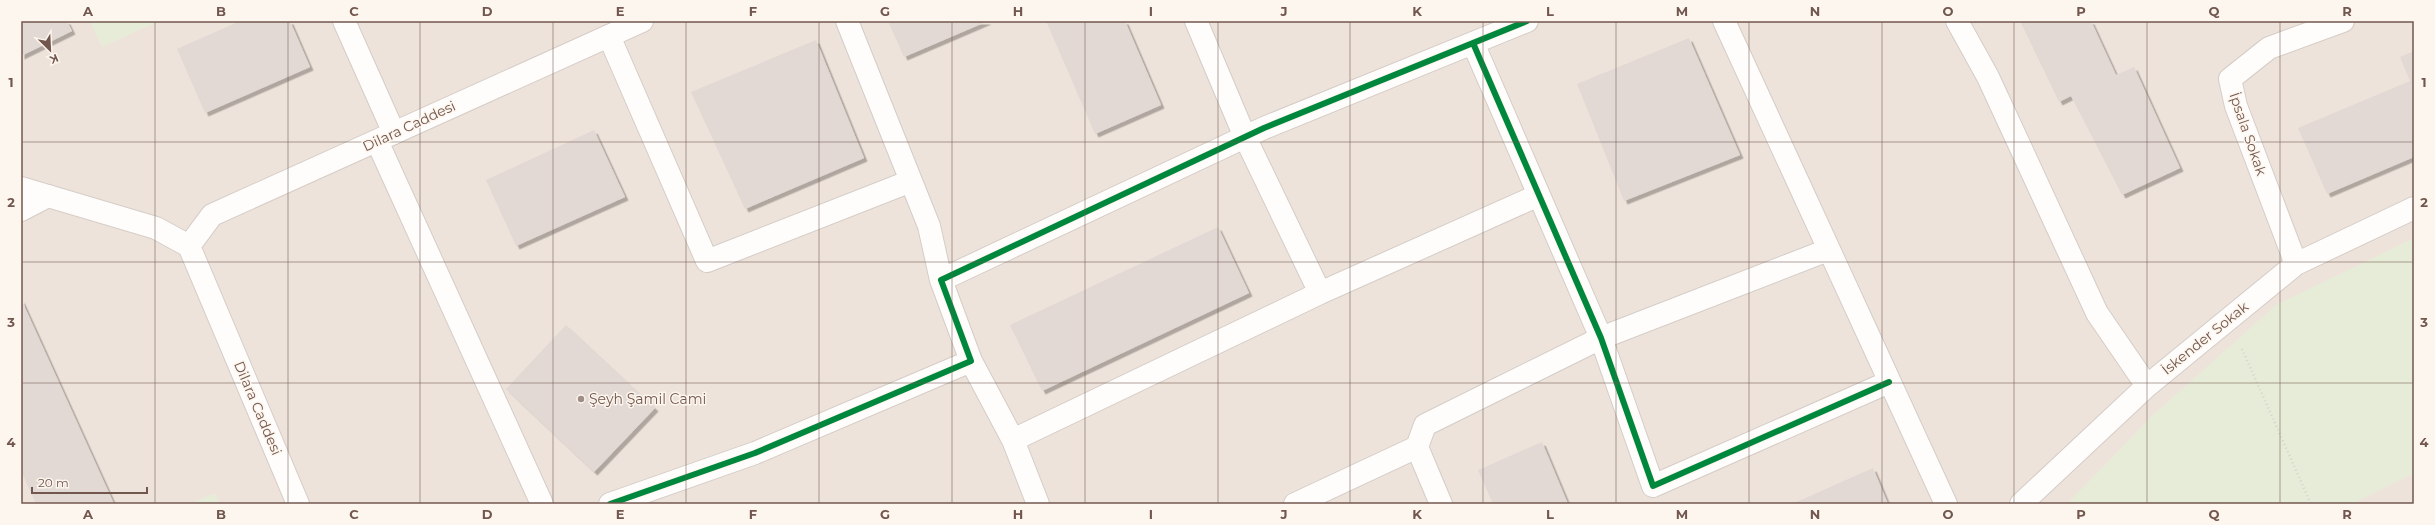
<svg xmlns="http://www.w3.org/2000/svg" width="2435" height="525" font-family="Montserrat,sans-serif">
<style>
.residential{fill:#eee3da}
.green{fill:#e6ecd8}
.building{fill:#e2d9d4;filter:url(#shadow)}
.lines{fill:none;stroke-linecap:round;stroke-linejoin:round}
.street-casing{stroke:#d4ccc7;stroke-width:24}
.secondary-casing{stroke:#d6cdc8;stroke-width:24}
.path{stroke:#d9d1cf;stroke-width:2.5;stroke-dasharray:1 3;stroke-linecap:butt}
.street{stroke:#fefdfc;stroke-width:22}
.secondary{stroke:#fefdfc;stroke-width:22}
.cycleway-casing{stroke:#fdf6ee;stroke-width:8}
.cycleway{stroke:#00873e;stroke-width:6}
.grid{fill:none;stroke:#72574e;stroke-width:1;stroke-opacity:0.55}
.poi-dot{fill:#a08d85;stroke:#fdf6ee;stroke-width:1.5}
.labels{text-anchor:middle;stroke-width:3;stroke-linejoin:round;paint-order:stroke}
.street-label{font-size:14px;fill:#72574e;stroke:#fdf6ee}
.poi-label{font-size:14px;fill:#72574e;stroke:#fdf6ee;text-anchor:start}
.neatline{fill:none;stroke:#72574e;stroke-width:1.5}
.grid-label{font-size:13px;text-anchor:middle;font-weight:bold;fill:#72574e}
</style>
<defs>
<filter id="shadow"><feDropShadow dx="3.5" dy="3.5" stdDeviation="0" flood-color="#0004"/></filter>
</defs>
<rect width="100%" height="100%" fill="#f6f1ec"/>
<path class="residential" d="M21,21H2414V504H21Z"/>
<path class="green" d="M90,21H159L102,47Z
M2414,238V473L2352,504H2067L2151,417L2276,305Z
M215,493L220,504H189Z"/>
<path class="building" d="M21,21H67L72,31L21,56Z
M240,21H290L310,67L205,113L177,49Z
M888,21H988L904,57Z
M1046,21H1125L1161,105L1095,134Z
M2020,21H2091L2116,75L2134,67L2180,168L2122,195L2071,96L2059,102Z
M1689,38L1740,155L1624,201L1577,84Z
M816,40L864,158L745,209L691,92Z
M2414,51V157L2327,194L2298,128L2410,81L2400,57Z
M594,130L625,197L516,246L486,180Z
M1218,227L1249,293L1042,391L1010,325Z
M21,299L114,504H36L21,471Z
M566,325L655,408L594,472L506,389Z
M1542,442L1568,504H1493L1478,470Z
M1873,468L1888,504H1792Z"/>
<g class="lines">
<defs>
<path id="street" d="M344,21L394,133
M847,21L929,226L941,280
M1196,21L1245,137L1320,293L1539,195
M1724,21L1946,504
M1957,21L1988,77L2097,313L2147,386
M609,36L707,261L911,181
M1473,43L1601,338L1653,486L1889,382
M377,141L542,504
M21,210L48,196
M2296,264L2236,106L2230,79L2269,48L2343,21
M971,361L1013,440L1038,504
M1013,440L1320,293
M1417,447L1425,425L1601,338L1828,250
M610,504L755,453L971,361L941,280L1264,128L1527,21
M1295,504L1417,447L1441,504
M2021,504L2147,386L2296,264L2414,208"/>
<path id="secondary" d="M21,188L156,228L189,246L298,504
M189,246L212,215L642,21"/>
</defs>
<use href="#street" class="street-casing"/>
<use href="#secondary" class="secondary-casing"/>
<path class="path" d="M2242,349L2311,504"/>
<use href="#street" class="street"/>
<use href="#secondary" class="secondary"/>
<defs>
<path id="cycleway" d="M1473,43L1601,338L1653,486L1889,382
M610,504L755,453L971,361L941,280L1264,128L1527,21"/>
</defs>
<use href="#cycleway" class="cycleway-casing"/>
<use href="#cycleway" class="cycleway"/>
</g>
<path class="grid" d="M155,21V504M288,21V504M420,21V504M553,21V504M686,21V504M819,21V504M952,21V504M1085,21V504M1218,21V504M1350,21V504M1483,21V504M1616,21V504M1749,21V504M1882,21V504M2014,21V504M2147,21V504M2280,21V504M21,142H2414M21,262H2414M21,383H2414"/>
<circle class="poi-dot" cx="581" cy="399" r="4"/>
<g class="labels">
<g class="street-label">
<text transform="translate(409 126) rotate(-25)" y="5">Dilara Caddesi</text>
<text transform="translate(2248 134) rotate(71)" y="5">İpsala Sokak</text>
<text transform="translate(2205 338) rotate(-39)" y="5">İskender Sokak</text>
<text transform="translate(258 408) rotate(67)" y="5">Dilara Caddesi</text>
</g>
<g class="poi-label">
<text x="589" y="404">Şeyh Şamil Cami</text>
</g>
</g>
<rect width="2435" height="525" fill="none" stroke="#fdf6ee" stroke-width="44"/>
<g transform="translate(50 50) rotate(156)" stroke="#fdf6ee" stroke-width="3" paint-order="stroke">
<path d="M0-3L7 15L0 10L-7 15Z" fill="#72574e"/>
<text y="-6" font-size="11" font-weight="bold" text-anchor="middle" fill="#72574e">K</text>
</g>
<path d="M32 487v6h115v-6" fill="none" stroke="#72574e" stroke-width="2"/>
<text x="38" y="487" font-size="12" fill="#72574e" stroke="#fdf6ee" stroke-width="3" paint-order="stroke">20 m</text>
<rect x="22" y="22" width="2391" height="481" class="neatline"/>
<g class="grid-label">
<text x="88" y="16">A</text>
<text x="221" y="16">B</text>
<text x="354" y="16">C</text>
<text x="487" y="16">D</text>
<text x="620" y="16">E</text>
<text x="753" y="16">F</text>
<text x="885" y="16">G</text>
<text x="1018" y="16">H</text>
<text x="1151" y="16">I</text>
<text x="1284" y="16">J</text>
<text x="1417" y="16">K</text>
<text x="1550" y="16">L</text>
<text x="1682" y="16">M</text>
<text x="1815" y="16">N</text>
<text x="1948" y="16">O</text>
<text x="2081" y="16">P</text>
<text x="2214" y="16">Q</text>
<text x="2347" y="16">R</text>
<text x="11" y="87">1</text>
<text x="2424" y="87">1</text>
<text x="11" y="207">2</text>
<text x="2424" y="207">2</text>
<text x="11" y="327">3</text>
<text x="2424" y="327">3</text>
<text x="11" y="447">4</text>
<text x="2424" y="447">4</text>
<text x="88" y="519">A</text>
<text x="221" y="519">B</text>
<text x="354" y="519">C</text>
<text x="487" y="519">D</text>
<text x="620" y="519">E</text>
<text x="753" y="519">F</text>
<text x="885" y="519">G</text>
<text x="1018" y="519">H</text>
<text x="1151" y="519">I</text>
<text x="1284" y="519">J</text>
<text x="1417" y="519">K</text>
<text x="1550" y="519">L</text>
<text x="1682" y="519">M</text>
<text x="1815" y="519">N</text>
<text x="1948" y="519">O</text>
<text x="2081" y="519">P</text>
<text x="2214" y="519">Q</text>
<text x="2347" y="519">R</text>
</g>
</svg>
